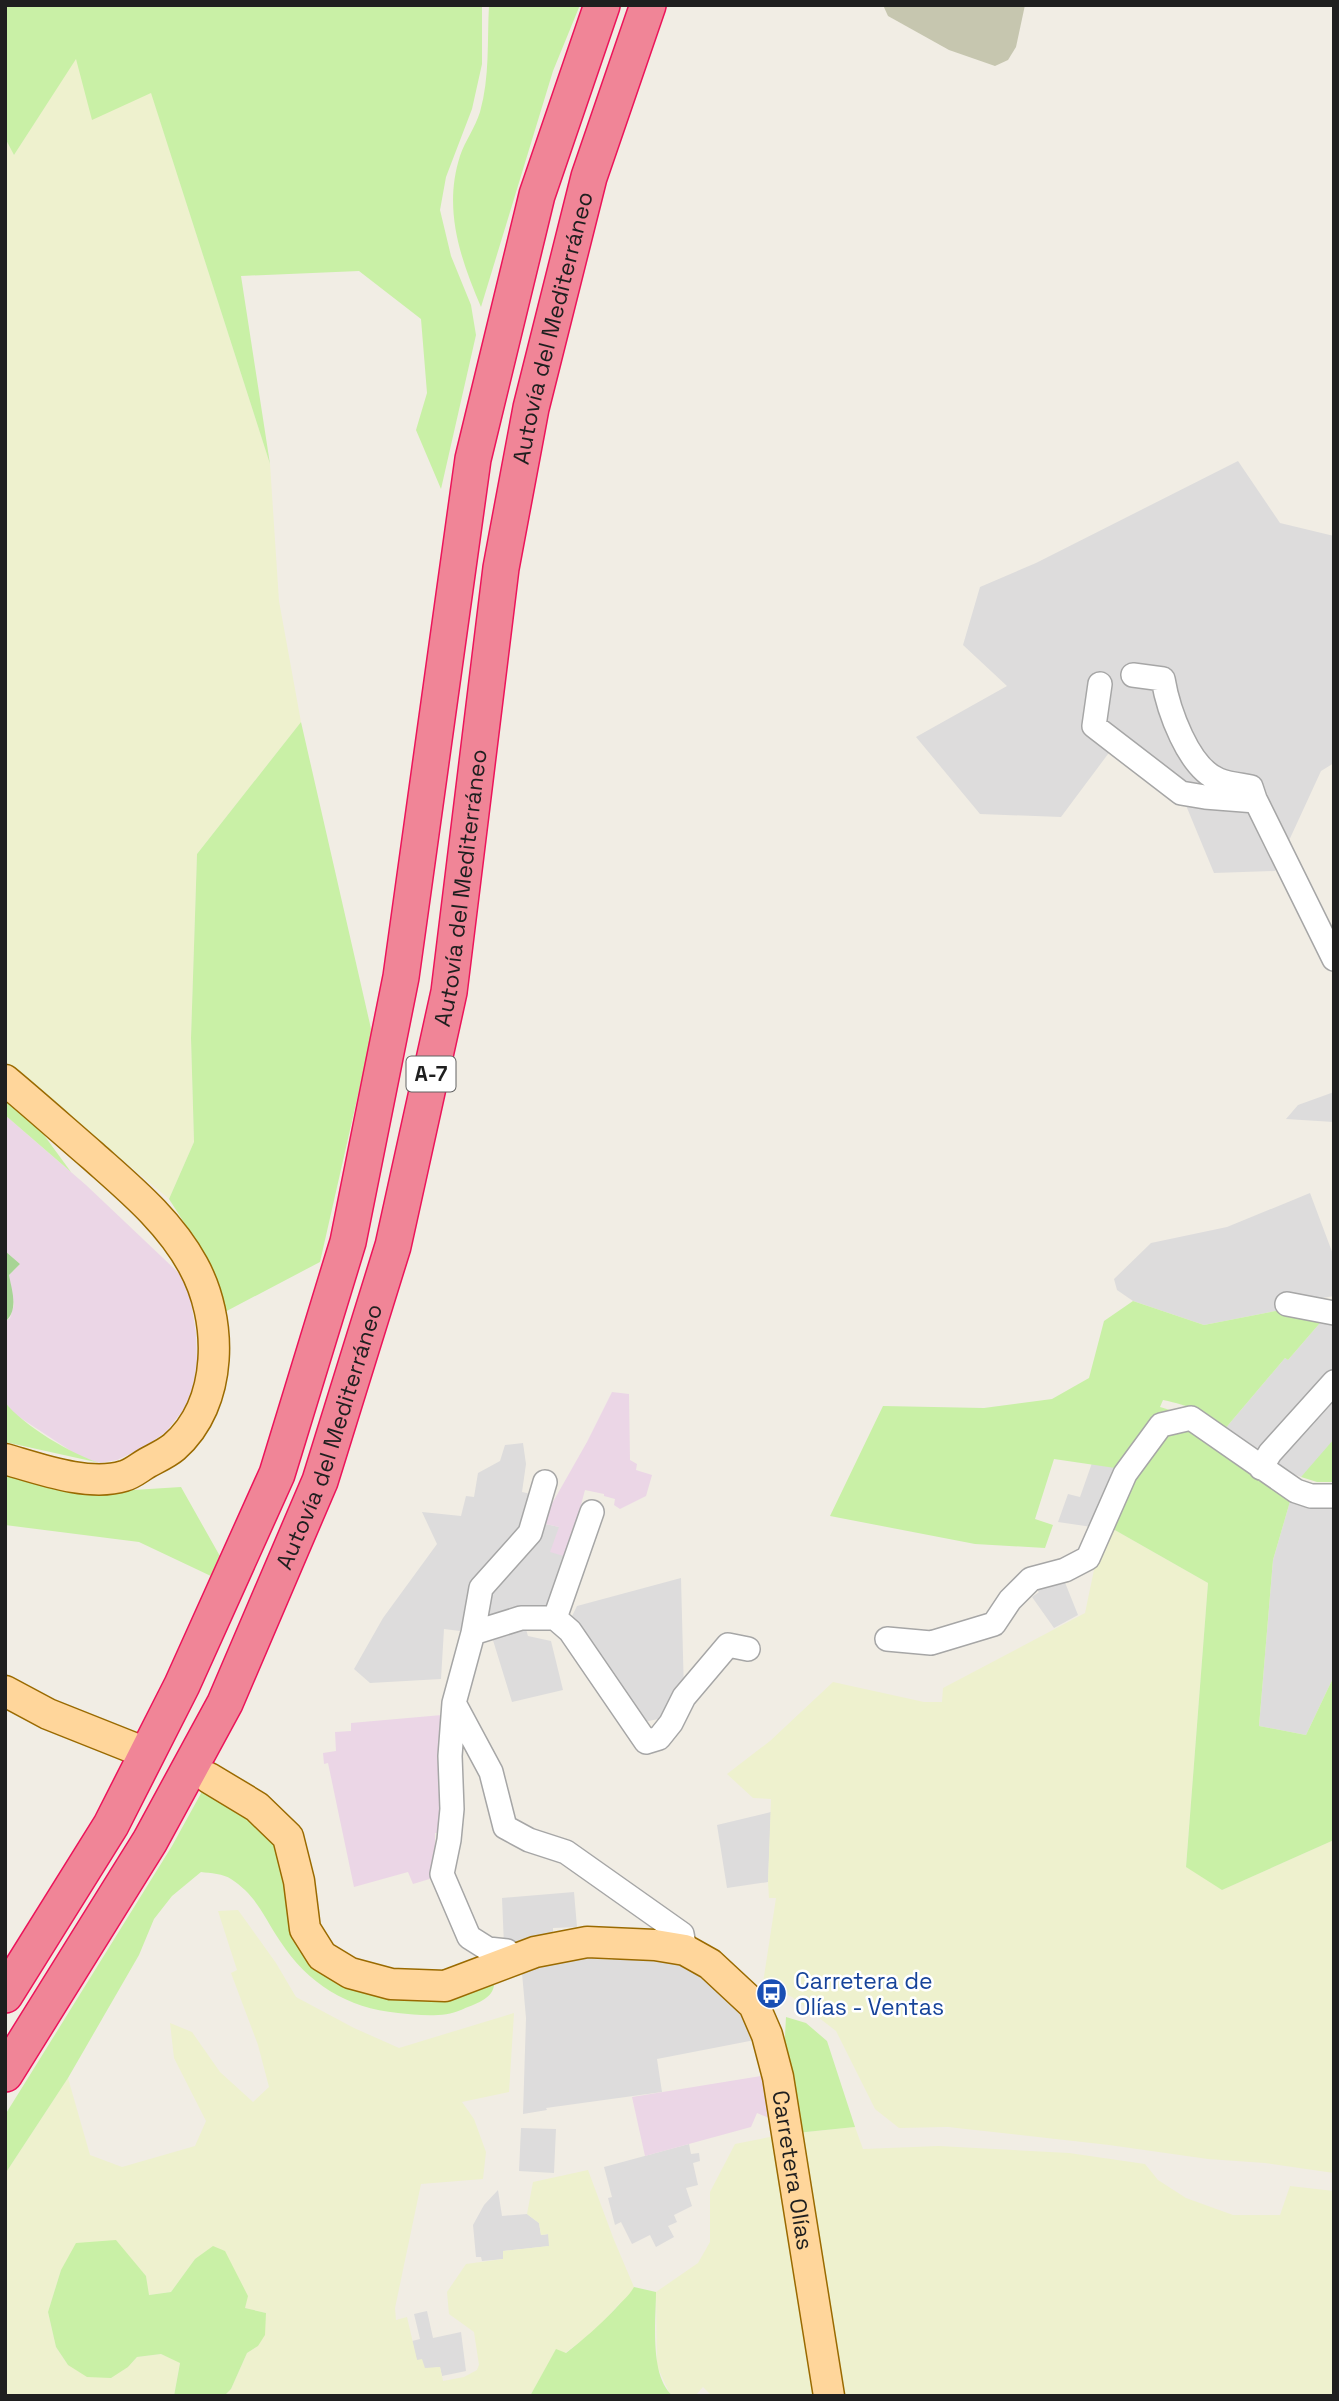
<svg xmlns="http://www.w3.org/2000/svg" width="1339" height="2401" font-family="'Space Grotesk',sans-serif">
<style>
.residential{fill:#dddcdc}
.industrial{fill:#ebd6e6}
.construction{fill:#c6c6af}
.farmland{fill:#eef1ce}
.grass{fill:#c9f0a6}
.forest{fill:#a7d495}
.lines{fill:none;stroke-linecap:round;stroke-linejoin:round}
.minor-casing{stroke:#a6a6a6;stroke-width:26}
.major-casing{stroke:#9a6a00;stroke-width:33}
.highway-casing{stroke:#ec145a;stroke-width:38}
.minor{stroke:#fff;stroke-width:23}
.major{stroke:#ffd69b;stroke-width:30}
.highway{stroke:#f08597;stroke-width:35}
.labels{text-anchor:middle;stroke-width:5;stroke-linejoin:round;paint-order:stroke}
.shield{fill:#fff;stroke:#626262;stroke-width:2}
.shield-label{font-size:21px;font-weight:bold;fill:#1f1f1f}
.street-label{font-size:23px;fill:#1f1f1f;stroke:#fff}
.transit-label{font-size:23px;fill:#164399;stroke:#fff;text-anchor:start}
</style>
<rect width="100%" height="100%" fill="#f1ede4"/>
<path class="residential" d="M1238,461L1280,523L1334,536V763L1321,771L1275,871L1214,873L1185,803L1111,750L1061,817L980,814L916,737L1007,686L963,645L980,587L1036,563Z
M1334,1092V1122L1286,1119L1298,1105Z
M1310,1193L1334,1257V1296L1300,1302L1286,1309L1204,1325L1133,1301L1117,1290L1114,1279L1151,1243L1227,1227Z
M1326,1316L1334,1321V1372L1255,1458L1224,1430L1285,1358L1288,1360Z
M1334,1389V1474L1305,1473L1301,1477L1271,1465Z
M523,1443L526,1464L522,1492L531,1494L527,1528L474,1593L460,1631L444,1629L441,1679L370,1683L354,1669L383,1618L437,1544L422,1512L461,1516L466,1496L474,1497L478,1473L500,1461L505,1445Z
M1092,1463L1122,1469L1092,1527L1058,1522L1068,1494L1080,1497Z
M1291,1498L1334,1505V1676L1306,1735L1259,1726L1273,1560Z
M541,1523L559,1527L567,1557L544,1611L482,1618L491,1579Z
M681,1578L684,1694L668,1717L639,1723L571,1618L577,1606Z
M1064,1580L1078,1615L1054,1628L1032,1597L1039,1592L1036,1589Z
M525,1626L528,1636L551,1641L563,1690L512,1702L492,1637Z
M771,1812L768,1882L727,1888L717,1825Z
M574,1892L577,1927L553,1928V1935L527,1945L504,1946L502,1898Z
M656,1952L701,1973L740,2008L760,2039L657,2059L662,2092L546,2108L547,2110L523,2114L526,2018L522,1973L541,1964L593,1954L594,1959L613,1960V1953Z
M521,2128L556,2129L554,2173L519,2171Z
M689,2144L691,2154L699,2153L700,2161L693,2163L698,2185L686,2188L692,2206L674,2215L677,2222L668,2226L674,2237L656,2247L650,2235L632,2244L621,2222L615,2225L608,2198L612,2197L604,2167Z
M498,2190L502,2216L527,2214L539,2223L541,2235L549,2234L550,2246L503,2251L504,2259L482,2261L481,2257H476L473,2225L484,2205Z
M427,2311L433,2338L461,2332L466,2371L442,2376L440,2367L425,2369L417,2361L412,2341L420,2339L414,2314Z"/>
<path class="industrial" d="M5,1115L86,1185L182,1276L191,1302L196,1333L197,1361L193,1387L184,1409L166,1432L141,1449L117,1460L100,1463L80,1457L13,1413L5,1402V1322L10,1318L14,1305L9,1275L20,1264L5,1251Z
M612,1392L629,1394L630,1460L637,1464L636,1470L652,1475L646,1496L620,1509L614,1505L615,1499L604,1496V1494L585,1490L567,1557L550,1552L559,1527L541,1523L587,1442Z
M442,1715L449,1831L435,1833L436,1877L413,1884L408,1872L354,1887L328,1763L324,1764L323,1753L336,1751L335,1732L351,1731V1723Z
M767,2075L769,2118L757,2113L751,2127L645,2156L632,2097Z"/>
<path class="construction" d="M883,5H1025L1016,47L1008,60L995,66L949,50L888,16Z"/>
<path class="farmland" d="M76,58L151,92L270,464L279,601L301,722L197,854L191,1038L194,1142L169,1199L5,1061V138L14,155Z
M1106,1525L1208,1583L1186,1866L1222,1890L1334,1840V2173L1265,2163L1208,2159L1109,2145L948,2127L899,2128L875,2109L836,2031L792,1997L763,1983L776,1898H769L768,1882L771,1799L753,1798L727,1774L770,1741L833,1682L924,1702H942L943,1688L1085,1613L1095,1565Z
M238,1910L276,1963L296,1997L354,2028L399,2048L514,2013L509,2092L462,2102L474,2119L486,2152L483,2179L421,2184L395,2308L396,2320L407,2317L417,2360L422,2359L425,2368L440,2367L443,2381L464,2377L477,2370L479,2365L474,2332L449,2314L447,2292L466,2264L503,2259V2251L549,2246L548,2234L541,2235L539,2223L527,2214L533,2182L588,2170L614,2240L634,2287L627,2300L619,2304L596,2330L565,2353L556,2350L530,2396H224L231,2389L247,2353L258,2346L266,2313L245,2308L195,2259L171,2292L148,2295L146,2276L134,2263L77,2243L61,2270L48,2312L56,2347L68,2365L128,2367L137,2357L161,2354L180,2362L174,2396H5V2174L68,2078L90,2155L122,2167L195,2146L206,2121L174,2058L170,2023L192,2032L220,2072L253,2102L269,2087L258,2045L231,1973L237,1970L218,1911Z
M855,2127L863,2149L939,2146L1069,2153L1145,2164L1158,2180L1186,2198L1233,2215H1280L1290,2186L1334,2191V2396H838L796,2133Z
M780,2135L822,2396H712L703,2387L695,2396H673L669,2392L657,2366L656,2292L698,2263L710,2242V2192L735,2144Z"/>
<path class="grass" d="M5,5H482V64L472,109L446,177L440,210L451,256L471,305L476,335L441,489L416,430L427,393L421,319L359,271L241,276L270,464L151,93L92,120L76,59L14,155L5,138Z
M489,5H580L553,71L481,307C460,258 443,209 460,156C465,141 475,128 480,112C490,77 487,41 489,5Z
M301,722L372,1033L320,1262L221,1314L210,1263L169,1199L194,1142L191,1038L197,854Z
M5,1093L30,1116L71,1172L5,1115Z
M1133,1301L1204,1325L1286,1309L1326,1316L1288,1360L1285,1358L1224,1430C1203,1411 1190,1406 1163,1400L1160,1407L1170,1410L1153,1422L1122,1469L1054,1459L1035,1519L1053,1525L1045,1548L975,1544L830,1516L883,1406L984,1408L1052,1399L1089,1378L1104,1321Z
M5,1402C22,1425 73,1455 100,1463L5,1442Z
M1167,1430L1192,1432L1291,1498L1273,1560L1259,1726L1306,1735L1334,1676V1840L1222,1890L1186,1867L1208,1583L1106,1525L1134,1471Z
M1334,1439V1482H1317L1301,1477Z
M5,1467L101,1492L181,1487L221,1558L213,1577L139,1542L5,1525Z
M216,1766L241,1808L279,1843L328,1973L494,1981C496,1999 474,2004 461,2010C443,2018 417,2015 398,2013C347,2008 308,1984 280,1941C264,1917 257,1896 231,1879C224,1874 210,1873 201,1872L172,1896L154,1919L139,1955L68,2078L5,2174V2115L172,1846Z
M786,2017L806,2023L827,2041L855,2127L796,2133L784,2054Z
M116,2240L146,2276L149,2295L171,2292L195,2259L213,2246L225,2251L248,2296L245,2308L266,2313L265,2335L258,2346L247,2353L231,2389L224,2396H174L180,2363L161,2354L137,2357L128,2367L111,2378L87,2377L68,2365L56,2347L48,2312L61,2270L76,2243Z
M634,2287L656,2292C656,2320 649,2376 673,2396H530L556,2349L566,2353C584,2339 600,2325 616,2308C623,2300 628,2297 634,2287Z"/>
<path class="forest" d="M5,1251L20,1264L9,1275C12,1291 19,1310 5,1322Z"/>
<g class="lines">
<defs>
<path id="minor" d="M1133,675L1163,679C1168,709 1188,768 1219,780C1229,784 1241,785 1251,787L1255,799
M1100,684L1094,726L1181,793L1205,797L1256,801L1334,959
M1287,1304L1334,1313
M1261,1468L1270,1453L1334,1382
M555,1618L570,1631L646,1742L659,1738L671,1723L684,1697L728,1645L748,1649
M473,1633L521,1618H555L592,1512
M887,1639L931,1643L994,1624L1010,1600L1031,1579L1065,1570L1088,1558L1125,1474L1161,1425L1191,1418L1296,1491L1311,1496H1334
M454,1703L491,1772L505,1827L529,1840L566,1852L682,1934L685,1950
M512,1961L507,1951L488,1949L469,1937L442,1874L449,1840L452,1809L450,1756L454,1703L473,1633L481,1588L530,1533L545,1482"/>
<g id="major">
<path d="M5,1080C35,1105 64,1131 93,1156C130,1189 169,1221 193,1265C223,1319 224,1403 174,1447C167,1453 156,1458 147,1463C140,1467 132,1474 124,1476C89,1487 40,1469 5,1459"/>
<path d="M5,1691L48,1714L131,1747"/>
<path id="s1" d="M209,1778L257,1807L288,1837L299,1881L305,1929L322,1956L350,1973L391,1984L445,1986L535,1952L587,1942L655,1945L685,1950L710,1964L754,2005L767,2035L778,2077L829,2396"/>
</g>
<g id="highway">
<path d="M5,1995L111,1825L182,1685L277,1474L348,1242L401,977L473,459L537,195L602,5"/>
<path id="s2" d="M5,2074L150,1841L225,1703L320,1481L393,1246L449,992L501,568L531,408L589,177L648,5"/>
</g>
</defs>
<use href="#minor" class="minor-casing"/>
<use href="#major" class="major-casing"/>
<use href="#highway" class="highway-casing"/>
<use href="#minor" class="minor"/>
<use href="#major" class="major"/>
<use href="#highway" class="highway"/>
</g>
<defs>
<symbol id="bus-disc" viewBox="-11 -11 22 22"><circle r="9.5" fill="#1a4fb4" stroke="#fff"/><path d="M-5-6H5V4H4V6H2V4H-2V6H-4V4H-5ZM-3.5-4V0h7V-4ZM-3.5 1.2v1.5H-2V1.2ZM2 1.2v1.5H3.5V1.2Z" fill="#fff"/></symbol>
</defs>
<g fill-rule="evenodd">
<use href="#bus-disc" x="754" y="1976" width="35" height="35"/>
</g>
<g class="labels">
<rect class="shield" x="406.5" y="1056.5" width="49" height="35" rx="5"/>
<g class="shield-label">
<text x="431" y="1081">A-7</text>
</g>
<g class="street-label">
<text dy="8" stroke="none"><textPath href="#s2" startOffset="1852">Autovía del Mediterráneo</textPath></text>
<text dy="8" stroke="none"><textPath href="#s2" startOffset="1284">Autovía del Mediterráneo</textPath></text>
<text dy="8" stroke="none"><textPath href="#s2" startOffset="718">Autovía del Mediterráneo</textPath></text>
<text dy="8" stroke="none"><textPath href="#s1" startOffset="861">Carretera Olías</textPath></text>
</g>
<g class="transit-label">
<text x="795" y="1989">Carretera de<tspan x="795" dy="26">Olías - Ventas</tspan></text>
</g>
</g>
<rect width="1339" height="2401" fill="none" stroke="#1f1f1f" stroke-width="14"/>
</svg>
